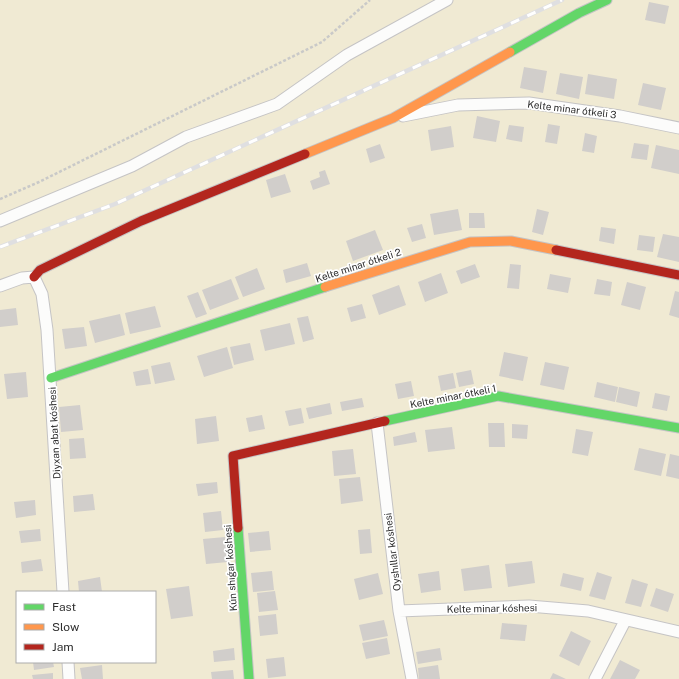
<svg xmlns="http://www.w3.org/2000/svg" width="679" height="679" font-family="'Public Sans',sans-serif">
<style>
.sand{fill:#f0ead3;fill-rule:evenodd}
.building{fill:#d1cecb}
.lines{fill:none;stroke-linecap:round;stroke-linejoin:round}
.street-casing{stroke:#c5c4c5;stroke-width:13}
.fast-casing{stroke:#c5c4c5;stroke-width:11}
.slow-casing{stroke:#c5c4c5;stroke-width:11}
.jam-casing{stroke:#c5c4c5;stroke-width:11}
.path{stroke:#c9c9c8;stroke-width:2.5;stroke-dasharray:3 2;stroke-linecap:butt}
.street{stroke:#fcfcfb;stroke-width:11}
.fast{stroke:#63d668;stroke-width:9}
.slow{stroke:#ff974d;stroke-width:9}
.jam{stroke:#b3261e;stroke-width:9}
.rail-casing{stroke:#dfdfe1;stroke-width:4.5}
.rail{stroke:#fff;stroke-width:3;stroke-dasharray:9;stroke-linecap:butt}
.labels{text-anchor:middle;stroke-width:3.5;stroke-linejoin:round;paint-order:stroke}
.street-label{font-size:10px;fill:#2e2e2e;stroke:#fff}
</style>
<rect width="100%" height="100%" fill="#ece8e4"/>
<path class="sand" d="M0,0H679V679H0ZM17,592H155V662H17Z"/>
<path class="building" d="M649,2L669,6L665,24L645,20Z
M524,67L547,71L543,93L520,88Z
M560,73L583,77L579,99L556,94Z
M588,74L617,79L614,99L585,94Z
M643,83L666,88L661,110L638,105Z
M477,116L500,121L496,142L473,138Z
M548,124L560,126L557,144L545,142Z
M509,125L524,127L522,142L506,139Z
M451,126L454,147L431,151L428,130Z
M585,133L597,136L594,153L582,151Z
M634,143L649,145L647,160L631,158Z
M380,144L385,158L370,163L366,149Z
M656,145L679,150V174L651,168Z
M325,170L330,184L313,190L310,181L320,177L319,172Z
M285,174L291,192L271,198L266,180Z
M458,209L462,230L434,235L430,214Z
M537,209L549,212L543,235L532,232Z
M469,213H484L485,228H469Z
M422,224L426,238L412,242L407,228Z
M601,227L616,229L614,244L599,241Z
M375,230L383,250L353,261L346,241Z
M663,234L679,237V262L657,257Z
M639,235L655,237L653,252L637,250Z
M307,263L311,276L286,283L283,270Z
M475,264L480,277L461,284L456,271Z
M510,264L521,265L519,289L507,288Z
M257,268L265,289L243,297L235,277Z
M441,273L448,293L425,302L418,282Z
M550,274L571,278L568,293L547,289Z
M231,279L239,299L210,310L202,290Z
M597,279L612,282L610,296L594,294Z
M627,282L646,287L640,310L621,305Z
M399,285L406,305L379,315L372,295Z
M675,291L679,292V318L669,315Z
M198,292L207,314L196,318L187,296Z
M362,304L366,318L351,322L347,308Z
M155,306L161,327L130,334L125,313Z
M16,308L18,325L0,327V310Z
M120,314L125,335L95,343L89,321Z
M308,316L314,339L303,342L297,318Z
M290,323L295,344L265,351L260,330Z
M84,327L87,346L65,349L62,329Z
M250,343L254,360L234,365L230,347Z
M227,347L233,368L204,377L197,356Z
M504,352L528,357L523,381L499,376Z
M170,362L175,380L155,384L151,366Z
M545,362L569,367L564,390L540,385Z
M148,369L151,384L136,386L133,372Z
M471,370L474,384L459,387L456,373Z
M26,372L28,397L7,399L4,374Z
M453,373L456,388L441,391L438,376Z
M411,381L414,396L398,399L395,384Z
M597,382L618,387L615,402L594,397Z
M619,387L640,392L637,407L616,402Z
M655,393L670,396L667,411L652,408Z
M362,398L364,407L342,411L340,402Z
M330,403L332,414L309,419L306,408Z
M80,405L83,430L61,432L59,407Z
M301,408L304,423L289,426L285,411Z
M262,415L265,429L249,432L246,418Z
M216,416L219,441L197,444L195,419Z
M488,423H504L505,447H489Z
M512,424L528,425L527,439L512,438Z
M452,427L455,449L428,452L425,430Z
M576,429L593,432L588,456L572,453Z
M415,432L417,442L394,446L393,437Z
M84,438L86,458L70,459L69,439Z
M639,448L666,454L661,476L634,470Z
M353,449L356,474L334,476L332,451Z
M670,454L679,456V479L666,476Z
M360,477L363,501L341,504L339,479Z
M217,482L218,493L198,496L196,484Z
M93,494L95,510L74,512L73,496Z
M35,500L36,515L16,518L14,502Z
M221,511L223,530L205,532L203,513Z
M40,529L41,541L21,543L19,531Z
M370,529L372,553L360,554L358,530Z
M269,531L271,550L250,552L248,533Z
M225,537L228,562L206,564L203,539Z
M41,559L43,571L22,573L21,562Z
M532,561L535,583L508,587L505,564Z
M489,565L492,588L464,591L461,569Z
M272,571L274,590L253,592L251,573Z
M439,571L441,590L421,593L418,574Z
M597,572L612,577L605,600L589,596Z
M378,573L383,594L359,600L354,579Z
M563,573L584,578L581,591L560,586Z
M100,577L102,592H79L78,581Z
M632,579L648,584L641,607L625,603Z
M189,586L193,616L171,619L166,589Z
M656,588L674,594L668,612L650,606Z
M275,591L278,610L259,612L257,593Z
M276,614L278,634L260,636L258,616Z
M384,620L388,636L363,641L359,625Z
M502,623L527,625L525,641L500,639Z
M571,631L591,641L579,666L559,656Z
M387,638L390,654L366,659L362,643Z
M234,648L235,660L214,662L213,651Z
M440,648L442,660L418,664L416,652Z
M284,657L286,676L268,678L266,659Z
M620,660L640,670L635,679H610Z
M33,662H53L54,667L34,670Z
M102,665L103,679H82L80,668Z
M438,665L440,679H419L418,668Z
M233,670L234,679H212L211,672Z
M53,673V679H33L32,675Z
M553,673L566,679H550Z"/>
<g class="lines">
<defs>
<path id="street" d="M403,116L458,105L529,103L620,116L679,128
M0,221L132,166L186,137L277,104L347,55L447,0
M0,286L22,278L34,277L42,294L47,330L63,592
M377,423L399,611L412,679
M399,611L529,606L588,611L679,632
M68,662L69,679
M595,679L625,621"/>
<path id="fast" d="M510,52L579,13L607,0
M51,378L325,287
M385,421L498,396L679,428
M238,528L249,679"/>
<path id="slow" d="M305,154L393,118L510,52
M325,287L470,242L511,241L556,250"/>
<path id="jam" d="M556,250L679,275
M34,277L40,270L141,221L305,154
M238,528L233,456L385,421"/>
</defs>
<use href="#street" class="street-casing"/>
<use href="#fast" class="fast-casing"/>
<use href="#slow" class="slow-casing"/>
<use href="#jam" class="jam-casing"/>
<path class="path" d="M0,199L39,182L322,42L370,0"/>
<use href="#street" class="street"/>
<use href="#fast" class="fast"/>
<use href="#slow" class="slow"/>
<use href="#jam" class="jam"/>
<defs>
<path id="rail" d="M0,247L115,204L562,0"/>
</defs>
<use href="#rail" class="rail-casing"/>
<use href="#rail" class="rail"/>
</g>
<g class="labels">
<g class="street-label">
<text transform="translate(572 109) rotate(7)" y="4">Kelte minar ótkeli 3</text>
<text transform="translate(358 265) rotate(-18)" y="4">Kelte minar ótkeli 2</text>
<text transform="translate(453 396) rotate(-11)" y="4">Kelte minar ótkeli 1</text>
<text transform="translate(54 433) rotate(-93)" y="4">Diyxan abat kóshesi</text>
<text transform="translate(392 552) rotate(-97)" y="4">Oyshıllar kóshesi</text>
<text transform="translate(230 568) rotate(-94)" y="4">Kún shıǵar kóshesi</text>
<text transform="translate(492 608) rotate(-1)" y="4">Kelte minar kóshesi</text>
</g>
</g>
<rect x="16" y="591" width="140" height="72" fill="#ffffff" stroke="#ababab"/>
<rect x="24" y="604" width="20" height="6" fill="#63d668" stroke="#ababab"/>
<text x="52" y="611" font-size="12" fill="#2e2e2e">Fast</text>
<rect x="24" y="624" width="20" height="6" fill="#ff974d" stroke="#ababab"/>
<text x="52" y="631" font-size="12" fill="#2e2e2e">Slow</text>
<rect x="24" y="644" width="20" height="6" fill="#b3261e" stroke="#ababab"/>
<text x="52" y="651" font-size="12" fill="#2e2e2e">Jam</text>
</svg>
